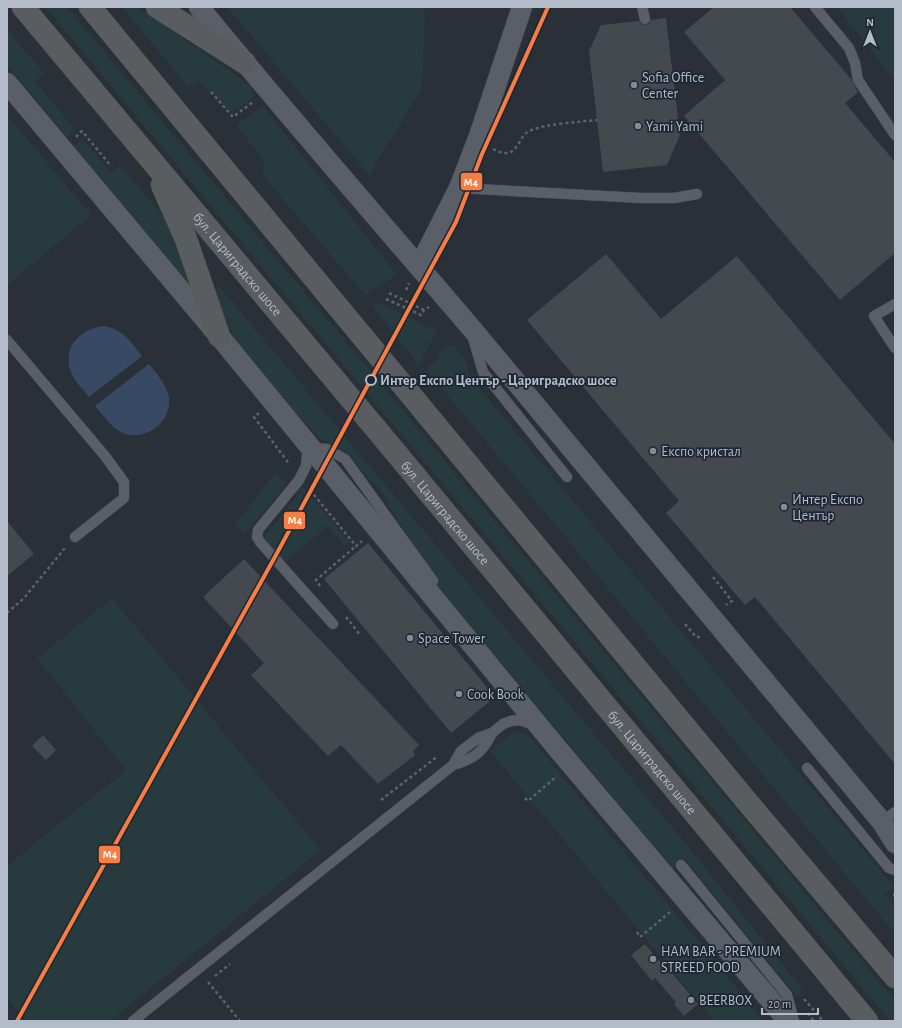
<svg xmlns="http://www.w3.org/2000/svg" width="902" height="1028" font-family="'Alegreya Sans',sans-serif">
<style>
.green{fill:#273a3e}
.water{fill:#384963}
.building{fill:#444950}
.lines{fill:none;stroke-linecap:round;stroke-linejoin:round}
.lane-casing{stroke:#484c53;stroke-width:11}
.street-casing{stroke:#484c53;stroke-width:21}
.highway-casing{stroke:#474c53;stroke-width:23}
.path{stroke:#5d636a;stroke-width:2.5;stroke-dasharray:3 3;stroke-linecap:butt}
.lane{stroke:#5a5e66;stroke-width:10}
.street{stroke:#5a5e66;stroke-width:20}
.highway{stroke:#5a5d60;stroke-width:22}
.metro-1-casing{stroke:#1d2633;stroke-width:7}
.metro-1{stroke:#f77d43;stroke-width:4}
.poi-dot{fill:#848b96;stroke:#1d2633;stroke-width:1.5}
.stop-dot{fill:#1d2633;stroke:#b4bcc9;stroke-width:2}
.labels{text-anchor:middle;stroke-width:3.5;stroke-linejoin:round;paint-order:stroke}
.poi-label{font-size:14px;fill:#b4bcc9;stroke:#1d2633;text-anchor:start}
.street-label{font-size:14px;fill:#b4bcc9;stroke:#1d2633}
.stop-label{font-size:14px;font-weight:bold;fill:#b4bcc9;stroke:#1d2633;text-anchor:start}
.line-badge{stroke:#1d2633;stroke-width:1.5}
.badge-label{font-size:11px;text-anchor:middle;font-weight:bold;fill:#fff}
</style>
<rect width="100%" height="100%" fill="#2a3038"/>
<path class="green" d="M45,7H67L895,1001V1021H890Z
M122,7H137L230,71L251,87L254,97L232,113L199,80L188,87Z
M227,7H425L422,88L369,175Z
M837,7H895V81Z
M7,29L44,73L35,81L75,130L67,137L7,65Z
M263,106L397,275L365,295L263,176L265,162L236,125Z
M7,115L91,215L7,285Z
M83,139L111,173L120,165L163,216L173,232L190,283L173,267L145,234L74,146Z
M220,287L686,844L802,989L801,995L798,998L685,859L673,869L433,581L382,493L346,452L320,438L282,399L239,347L214,295L217,288Z
M378,302L437,331L419,365L373,307Z
M444,346H454L464,357L470,377L894,887L885,894L895,906V934L430,374L427,367L430,363L436,362Z
M276,473L287,483L245,534L235,524Z
M301,485L350,542L345,546L328,526L287,561L282,560L265,539V535L297,496L296,493Z
M112,598L321,850L110,1021H26L7,998V866L126,770L37,658Z
M516,732L524,733L528,735L764,1021H714L490,751L512,733Z"/>
<path class="water" d="M104,326C124,330 130,341 142,356L89,397C83,389 74,381 71,372C62,347 80,329 104,326Z
M149,364C157,374 167,385 169,398C172,426 138,446 116,429C108,423 102,413 95,406Z"/>
<path class="building" d="M714,7H790L851,79L858,92L845,103L895,162V253L840,300L684,116L725,80L684,32Z
M666,18L680,135L667,165L603,172L589,51L601,25L639,21L643,25H646L650,23L651,20Z
M606,254L661,319L737,256L895,444V764L755,597L745,605L666,513L679,501L527,320Z
M7,521L34,554L7,576Z
M368,543L495,697L451,733L324,579Z
M244,559L419,745L413,751L415,755L378,784L341,745L328,756L251,675L264,663L203,597Z
M43,735L56,750L46,760L32,746Z
M645,944L666,969L668,968L698,1004L684,1016L674,1004L676,1002L655,978L652,981L631,955Z"/>
<g class="lines">
<defs>
<path id="lane" d="M642,7L645,19
M815,7L849,48L855,63L858,80L895,135
M459,188L641,198H674L697,194
M895,304L874,316L895,348
M473,338L483,372L567,477
M7,340L105,456L124,482V498L75,537
M333,624L260,542L257,537L258,530L299,480L306,466L307,455L312,448L327,449L345,459L433,581
M453,765L461,751L478,738L492,733L503,724L511,721L519,720L535,725
M807,768L889,868L895,870
M882,822L895,812
M681,865L787,995L794,1021
M133,1021L453,765C474,759 483,752 492,733"/>
<path id="street" d="M199,7C288,116 381,222 472,329C610,493 745,658 882,822L895,843
M7,83L219,336L557,748L788,1021
M419,267L459,188L479,136L522,7"/>
<g id="highway">
<path id="s1" d="M23,7L392,448L867,1021"/>
<path d="M90,7L749,804L895,977"/>
<path d="M157,7L245,63"/>
<path d="M162,185L186,239L219,336"/>
</g>
</defs>
<use href="#lane" class="lane-casing"/>
<use href="#street" class="street-casing"/>
<use href="#highway" class="highway-casing"/>
<path class="path" d="M211,92L233,117L253,102
M76,137L82,131L111,166
M493,149C497,151 501,153 505,153C518,154 519,136 529,131C544,124 579,122 597,120
M406,290L409,283
M389,293L424,310
M386,299L421,315L424,310L429,307
M259,413L254,417L290,465
M310,490L356,546L362,541
M713,577L732,601L726,605
M320,586L316,580L356,546
M7,613L24,598L65,548
M346,617L361,636
M685,624L696,637H701L702,636
M525,798L528,801L557,776
M381,800L438,756
M895,894L894,895L895,897
M637,932L640,937L670,912
M215,976L230,964
M208,982L240,1021
M804,999L823,1021
M808,1013L813,1020L811,1021"/>
<use href="#lane" class="lane"/>
<use href="#street" class="street"/>
<use href="#highway" class="highway"/>
<defs>
<path id="metro-1" d="M17,1021L276,555L456,222L482,154L548,7"/>
</defs>
<use href="#metro-1" class="metro-1-casing"/>
<use href="#metro-1" class="metro-1"/>
</g>
<g class="poi-dot">
<circle cx="634" cy="85" r="4"/>
<circle cx="638" cy="126" r="4"/>
<circle cx="653" cy="451" r="4"/>
<circle cx="784" cy="507" r="4"/>
<circle cx="410" cy="638" r="4"/>
<circle cx="459" cy="694" r="4"/>
<circle cx="653" cy="959" r="4"/>
<circle cx="691" cy="1000" r="4"/>
</g>
<circle class="stop-dot" cx="371" cy="380" r="5"/>
<g class="labels">
<g class="poi-label">
<text x="642" y="82">Sofia Office<tspan x="642" dy="16">Center</tspan></text>
<text x="646" y="131">Yami Yami</text>
<text x="661" y="456">Експо кристал</text>
<text x="792" y="504">Интер Експо<tspan x="792" dy="16">Център</tspan></text>
<text x="418" y="643">Space Tower</text>
<text x="467" y="699">Cook Book</text>
<text x="661" y="956">HAM BAR - PREMIUM<tspan x="661" dy="16">STREED FOOD</tspan></text>
<text x="699" y="1005">BEERBOX</text>
</g>
<g class="street-label">
<text dy="5" stroke="none"><textPath href="#s1" startOffset="335">бул. Цариградско шосе</textPath></text>
<text dy="5" stroke="none"><textPath href="#s1" startOffset="659">бул. Цариградско шосе</textPath></text>
<text dy="5" stroke="none"><textPath href="#s1" startOffset="983">бул. Цариградско шосе</textPath></text>
</g>
<g class="stop-label">
<text x="380" y="385">Интер Експо Център - Цариградско шосе</text>
</g>
</g>
<g class="line-badge">
<rect x="460" y="172" width="23" height="19" rx="4" fill="#f77d43"/>
<rect x="283" y="511" width="23" height="19" rx="4" fill="#f77d43"/>
<rect x="98" y="845" width="23" height="19" rx="4" fill="#f77d43"/>
</g>
<g class="badge-label">
<text x="471" y="186">M4</text>
<text x="295" y="524">M4</text>
<text x="110" y="858">M4</text>
</g>
<rect width="902" height="1028" fill="none" stroke="#b4bcc9" stroke-width="16"/>
<g transform="translate(870 32)" stroke="#1d2633" stroke-width="3" paint-order="stroke">
<path d="M0-3L7 15L0 10L-7 15Z" fill="#b4bcc9"/>
<text y="-6" font-size="11" font-weight="bold" text-anchor="middle" fill="#b4bcc9">N</text>
</g>
<path d="M762 1008v6h56v-6" fill="none" stroke="#b4bcc9" stroke-width="2"/>
<text x="768" y="1008" font-size="12" fill="#b4bcc9" stroke="#1d2633" stroke-width="3" paint-order="stroke">20 m</text>
</svg>
